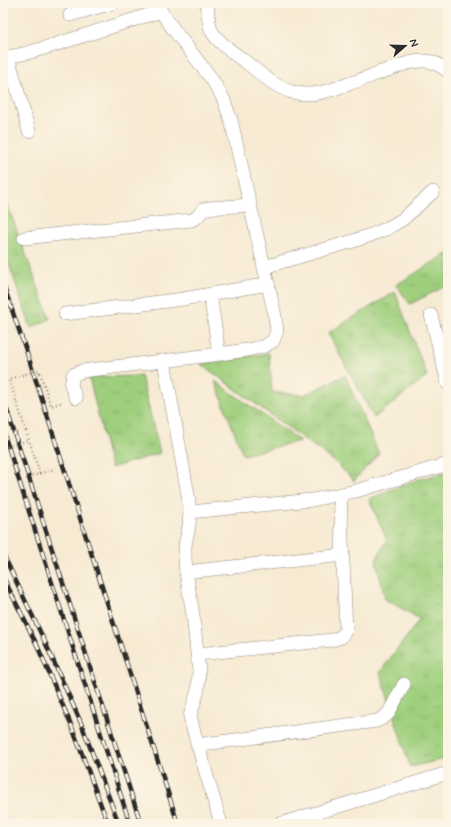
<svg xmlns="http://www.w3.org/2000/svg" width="451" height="827" viewBox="0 0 451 827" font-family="Mynerve,sans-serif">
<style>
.grass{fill:url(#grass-tufts);stroke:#657d54}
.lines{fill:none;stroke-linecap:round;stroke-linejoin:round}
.minor-casing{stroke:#918a7f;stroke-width:14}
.path{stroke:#918a7f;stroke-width:2.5;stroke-dasharray:1 3;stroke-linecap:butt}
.minor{stroke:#fff;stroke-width:13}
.rail-casing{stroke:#2b2b2b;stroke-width:4.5}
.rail{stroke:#fcf5e5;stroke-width:3;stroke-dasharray:9;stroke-linecap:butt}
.path-bridge{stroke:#918a7f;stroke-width:2.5;stroke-dasharray:1 3;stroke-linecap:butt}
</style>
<defs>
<pattern id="grass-tufts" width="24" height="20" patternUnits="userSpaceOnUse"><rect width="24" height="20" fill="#9fcf7d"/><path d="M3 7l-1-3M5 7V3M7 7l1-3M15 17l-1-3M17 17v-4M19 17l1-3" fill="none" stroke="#89b26c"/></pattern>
</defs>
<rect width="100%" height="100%" fill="#fcf5e5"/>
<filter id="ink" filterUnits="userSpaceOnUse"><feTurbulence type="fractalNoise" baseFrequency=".025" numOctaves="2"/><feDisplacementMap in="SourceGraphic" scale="8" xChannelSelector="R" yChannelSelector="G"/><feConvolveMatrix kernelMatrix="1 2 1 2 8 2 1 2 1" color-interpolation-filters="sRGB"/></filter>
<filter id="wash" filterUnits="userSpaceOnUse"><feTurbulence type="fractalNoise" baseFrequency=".012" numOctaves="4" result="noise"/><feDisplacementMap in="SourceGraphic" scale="16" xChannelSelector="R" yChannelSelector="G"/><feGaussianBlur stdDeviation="0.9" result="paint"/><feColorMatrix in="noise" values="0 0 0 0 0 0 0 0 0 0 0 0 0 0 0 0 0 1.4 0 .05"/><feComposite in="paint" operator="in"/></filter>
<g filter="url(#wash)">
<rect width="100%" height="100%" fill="#f7ead3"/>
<g class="grass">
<path d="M 5,199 L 50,319 L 31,328 L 3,247 L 3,200 Z"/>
<path d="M 448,253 L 448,285 L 410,304 L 396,285 Z"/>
<path d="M 395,292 L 427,376 L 374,418 L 328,333 Z"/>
<path d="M 269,353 L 272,392 L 304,395 L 345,375 L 379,454 L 354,481 L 334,461 L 201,364 Z"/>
<path d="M 141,376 L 160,453 L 111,468 L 89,377 Z"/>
<path d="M 215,381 L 300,441 L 243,455 Z"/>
<path d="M 448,472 L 448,758 L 410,767 L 380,672 L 420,619 L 385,599 L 376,560 L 387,540 L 369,499 L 416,480 Z"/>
</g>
</g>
<g filter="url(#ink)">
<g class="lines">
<defs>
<g id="minor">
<path d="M 207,3 C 208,11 208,22 211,30 C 217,42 236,55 247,63 C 260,73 276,88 292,92 C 313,98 334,89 354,82 C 366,78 378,73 391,69 C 403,64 419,59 432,62 C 438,64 443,68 448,71"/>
<path d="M 70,15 L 113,3"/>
<path d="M 8,57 L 29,131"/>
<path d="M 3,58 L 27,53 L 51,46 L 161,11"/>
<path d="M 24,238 L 192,220 L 197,217 L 204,209 L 209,208 L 250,205"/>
<path d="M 264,267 L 350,242 L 371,235 L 388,228 L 403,219 L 433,192"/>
<path d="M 210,294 L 219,354"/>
<path d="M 65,314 L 183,299 L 268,284"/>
<path d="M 431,315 L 448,384"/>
<path d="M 164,361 L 188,495 L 190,512 L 189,526 L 185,545 L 185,557 L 186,572 L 193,615 L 199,671 L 198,690 L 190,716 L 194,732 L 221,824"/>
<path d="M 76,398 L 71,385 L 73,375 L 82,371 L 219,354 L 247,350 L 265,346 L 273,341 L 277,331 L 274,311 L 231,120 L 223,98 L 211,78 L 174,30 L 155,3"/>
<path d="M 190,512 L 312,500 L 356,491 L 448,464"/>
<path d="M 186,572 L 343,555"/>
<path d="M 198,654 L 332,640 L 341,637 L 346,630 L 340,494"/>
<path d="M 197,745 L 377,721 L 383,718 L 388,714 L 404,684"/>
<path d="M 280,824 L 448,773"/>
</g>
</defs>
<use href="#minor" class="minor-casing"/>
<g class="path">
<path d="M 40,373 L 51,406 L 63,402"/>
<path d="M 26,431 L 40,474"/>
<path d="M 32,476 L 58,468"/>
</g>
<use href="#minor" class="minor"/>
<defs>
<g id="rail">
<path d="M 3,284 L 29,359 L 178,824"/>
<path d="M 3,398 L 141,824"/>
<path d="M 3,431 L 130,824"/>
<path d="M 3,554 L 45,642 L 81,723 L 119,824"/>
<path d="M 3,577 L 37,645 L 72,727 L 108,824"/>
</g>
</defs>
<use href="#rail" class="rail-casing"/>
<use href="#rail" class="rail"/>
<g class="path-bridge">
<path d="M 26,431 L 9,379 L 39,370 L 40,373"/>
<path d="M 3,448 L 29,440"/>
</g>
</g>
</g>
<rect width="451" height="827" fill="none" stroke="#fcf5e5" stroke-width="16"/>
<g transform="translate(405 46) rotate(70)" stroke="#fcf5e5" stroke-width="3" paint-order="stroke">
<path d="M0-3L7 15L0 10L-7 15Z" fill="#2b2b2b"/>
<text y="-6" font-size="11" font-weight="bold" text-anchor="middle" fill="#2b2b2b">N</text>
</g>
</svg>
